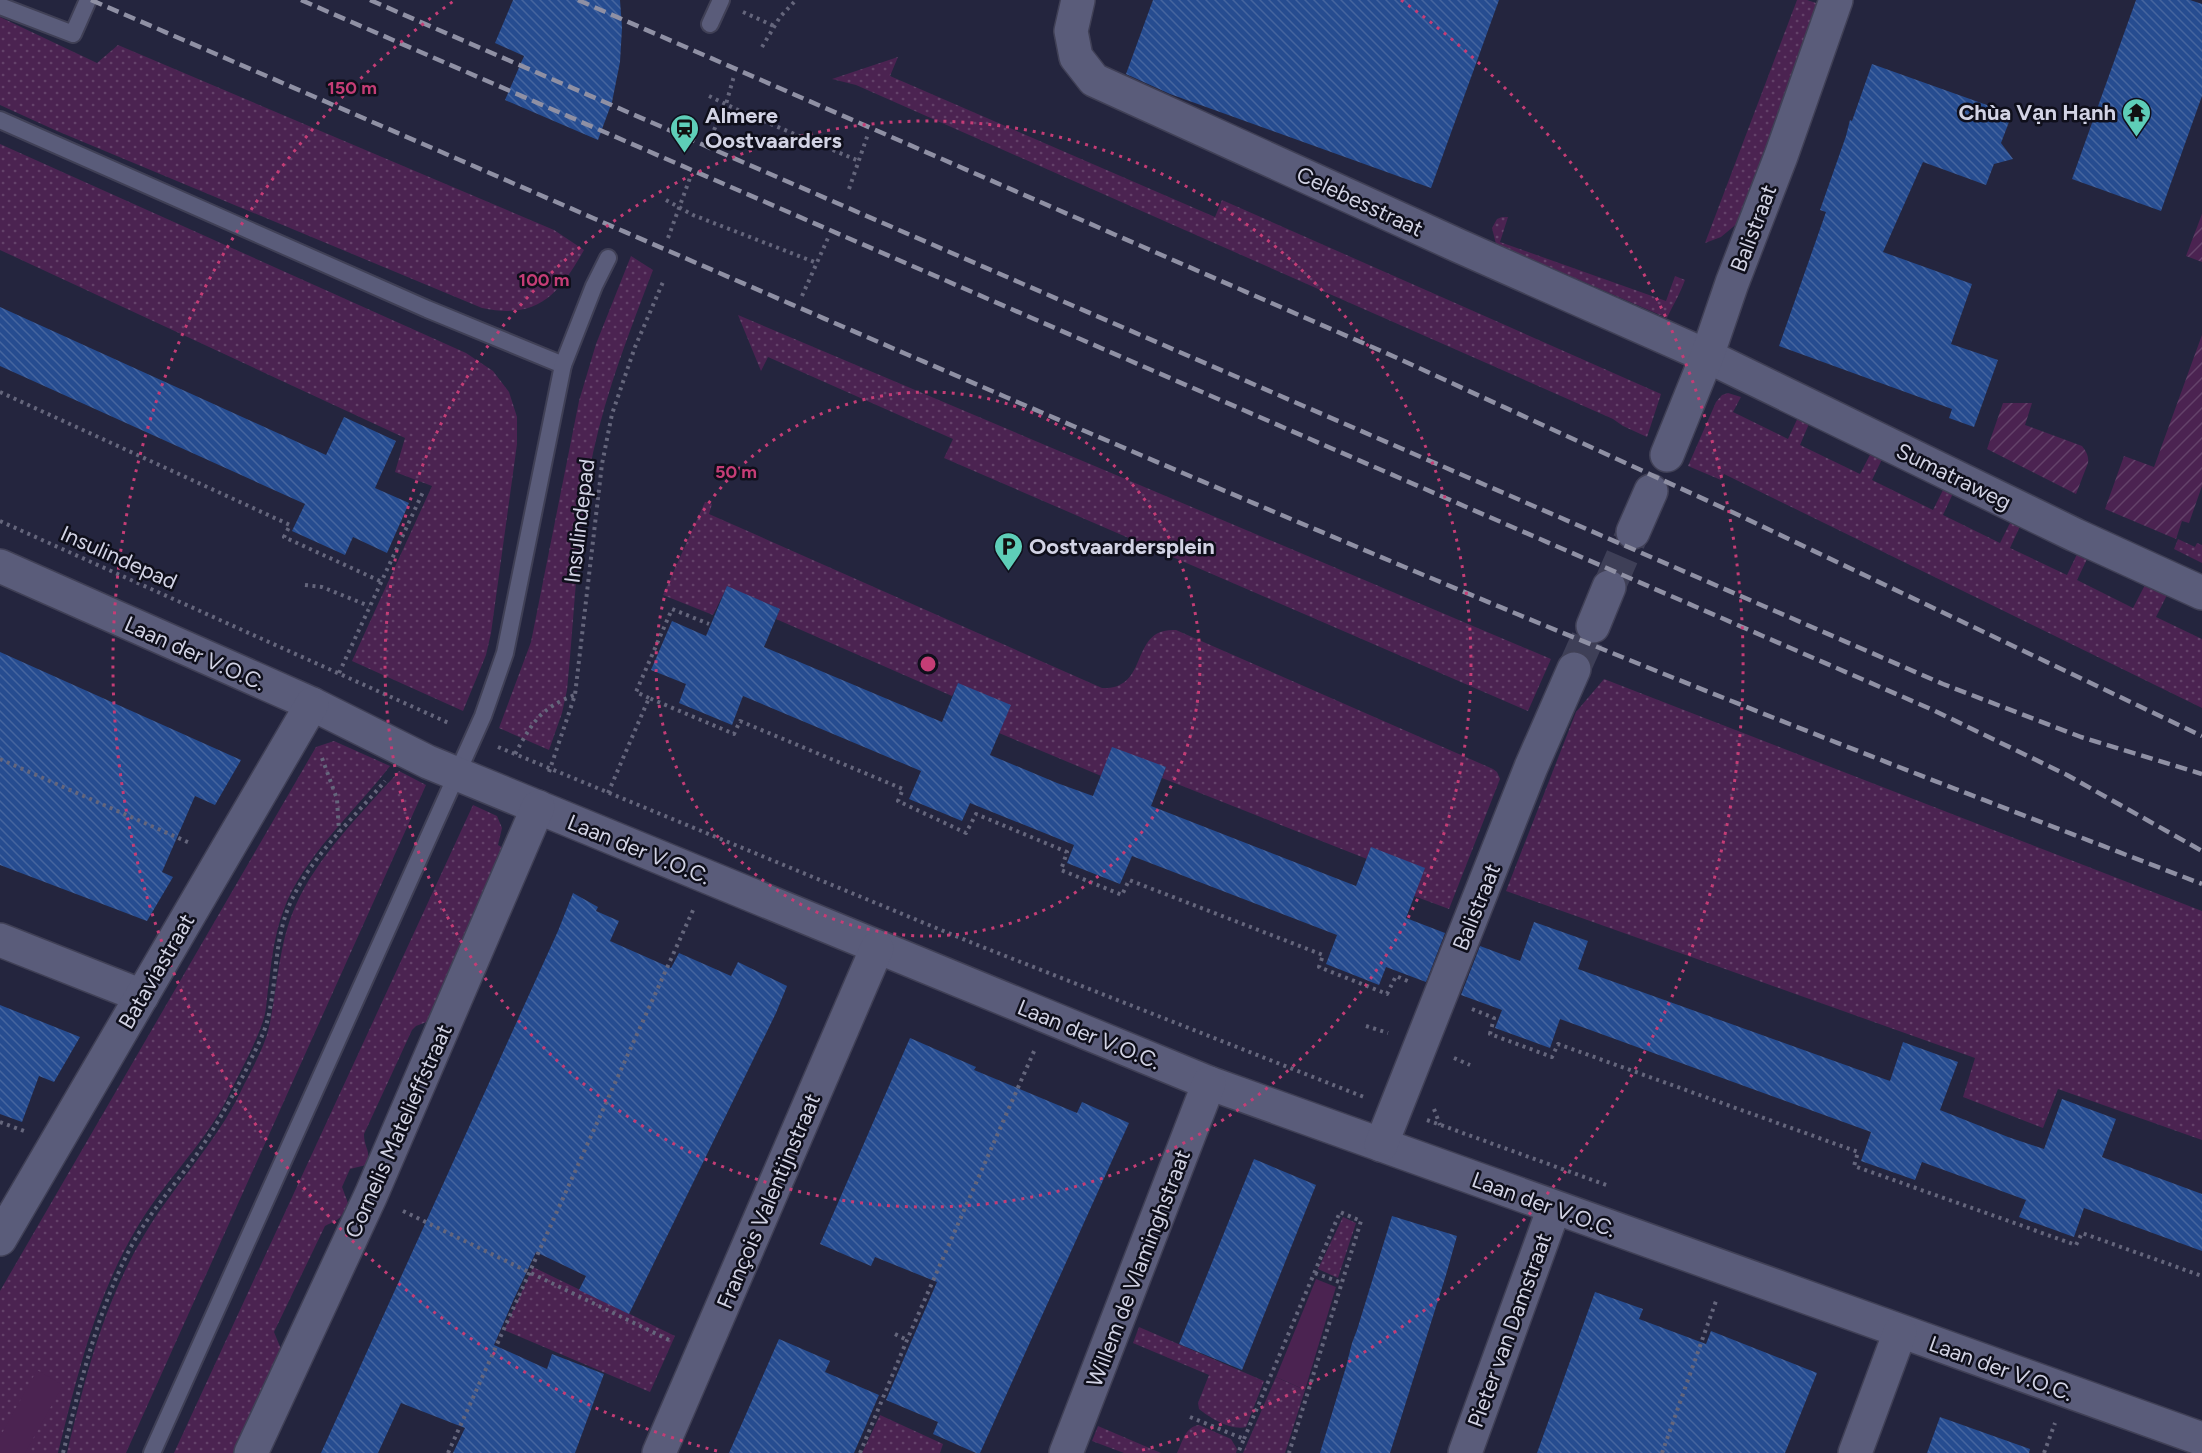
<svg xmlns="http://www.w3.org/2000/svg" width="2202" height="1453" viewBox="0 0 2202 1453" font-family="Figtree,sans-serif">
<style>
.grass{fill:url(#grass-dots)}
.park{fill:#4b2351}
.garden{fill:url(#garden-furrows)}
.building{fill:url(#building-back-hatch)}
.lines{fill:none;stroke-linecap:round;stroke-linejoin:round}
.street-tunnel{stroke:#3e3f57;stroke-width:33;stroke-dasharray:33 16;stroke-linecap:butt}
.lane-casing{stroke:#404056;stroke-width:20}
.street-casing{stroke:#404056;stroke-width:36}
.path{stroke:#65667c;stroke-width:4;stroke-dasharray:3 4.5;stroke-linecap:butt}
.lane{stroke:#5a5c7a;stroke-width:16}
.street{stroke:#5a5c7a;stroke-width:33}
.rail{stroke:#8f90a4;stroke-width:4.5;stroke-dasharray:12 6;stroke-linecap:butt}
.ring{fill:none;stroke:#c53d76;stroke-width:3;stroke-dasharray:3 6}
.labels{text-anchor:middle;stroke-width:5;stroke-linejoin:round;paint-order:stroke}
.poi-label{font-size:22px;font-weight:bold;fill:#d2d3e4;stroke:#0f0f1b;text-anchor:start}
.street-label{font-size:22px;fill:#d2d3e4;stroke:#0f0f1b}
.centre{fill:#c53d76;stroke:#0f0f1b;stroke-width:3}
.ring-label{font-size:18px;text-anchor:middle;font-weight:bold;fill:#c53d76;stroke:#0f0f1b;stroke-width:5;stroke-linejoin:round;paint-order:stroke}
</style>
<defs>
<pattern id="grass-dots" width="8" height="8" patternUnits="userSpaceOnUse" patternTransform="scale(1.5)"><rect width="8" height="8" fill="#4b2351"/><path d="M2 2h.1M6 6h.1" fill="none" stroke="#64426a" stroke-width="1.8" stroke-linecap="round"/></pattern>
<pattern id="garden-furrows" width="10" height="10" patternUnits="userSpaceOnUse" patternTransform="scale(1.5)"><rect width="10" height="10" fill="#4b2351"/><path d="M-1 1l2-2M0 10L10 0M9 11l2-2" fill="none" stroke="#64426a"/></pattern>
<pattern id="building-back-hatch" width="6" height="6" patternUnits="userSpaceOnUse" patternTransform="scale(1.5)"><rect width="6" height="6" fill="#264c90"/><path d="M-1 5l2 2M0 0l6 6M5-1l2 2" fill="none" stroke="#45659f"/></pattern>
</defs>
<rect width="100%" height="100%" fill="#24253e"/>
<g class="grass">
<path d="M 1797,0 L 1807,0 L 1819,4 L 1739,222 L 1721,237 L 1705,243 Z"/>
<path d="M 0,17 L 97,63 L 118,45 L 554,230 L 584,250 C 559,294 538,320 482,308 L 57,131 L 0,105 Z"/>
<path d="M 898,57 L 890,76 L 1215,217 L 1222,200 L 1661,394 L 1647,437 L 1623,426 L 1613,419 L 856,85 L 832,79 Z"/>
<path d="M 0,144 L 466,353 L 493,371 L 509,392 L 517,417 L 517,444 L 491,633 L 486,655 L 463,711 L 352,661 L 432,486 L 395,472 L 405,438 L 0,250 Z"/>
<path d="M 1502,217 L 1508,217 L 1500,242 L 1666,301 L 1675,276 L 1685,280 C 1680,294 1673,305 1667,318 L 1496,244 L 1492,228 L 1497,219 Z"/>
<path d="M 631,256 L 653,270 C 630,330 607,389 593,453 C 577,530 575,611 567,690 L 562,713 L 549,750 L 499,728 L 531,642 L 579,401 L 596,344 Z"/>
<path d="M 738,315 L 1551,659 L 1528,711 L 944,458 L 953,439 L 768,357 L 761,371 Z"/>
<path d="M 1728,393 L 1741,397 L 1733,412 L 1788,439 L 1800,413 L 1811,419 L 1800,445 L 1860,474 L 1873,449 L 1884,455 L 1872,480 L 1933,510 L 1946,484 L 1955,489 L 1943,515 L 2000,543 L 2013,517 L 2022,522 L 2010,548 L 2067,575 L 2079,550 L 2089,555 L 2077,580 L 2133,608 L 2146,583 L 2168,593 L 2156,617 L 2202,639 L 2202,708 L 1724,474 L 1721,480 L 1688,466 L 1716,402 L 1722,395 Z"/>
<path d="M 705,502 L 712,504 L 709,514 L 1102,688 C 1151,690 1128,627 1176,630 L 1493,769 L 1497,772 L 1500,779 L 1449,909 L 1414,896 L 1367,859 L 1162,778 L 1166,767 L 1106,778 L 999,733 L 1010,706 L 958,684 L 952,696 L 776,619 L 780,609 L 727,587 L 713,615 L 663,595 Z"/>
<path d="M 2178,539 L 2195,547 L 2197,543 L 2202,545 L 2202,563 L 2174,549 Z"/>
<path d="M 1604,679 L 2202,911 L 2202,1140 L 2058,1089 L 2043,1128 L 1963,1097 L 1975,1058 L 1506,891 L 1576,712 Z"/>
<path d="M 334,741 L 390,766 C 356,810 312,848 288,899 C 276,926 272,954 269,983 C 267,993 267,1004 265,1014 C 259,1039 237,1077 226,1101 C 201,1148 161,1185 135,1231 C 95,1299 77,1377 58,1453 L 0,1453 L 0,1291 L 316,747 Z"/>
<path d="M 399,771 L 426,785 L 126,1453 L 67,1453 C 86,1375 104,1301 146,1232 C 175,1184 215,1144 240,1093 C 249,1074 265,1047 269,1027 C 278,987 278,946 295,907 C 317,856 362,813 399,771 Z"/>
<path d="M 473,805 L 497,816 L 502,828 L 498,845 L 505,849 L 429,1021 L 416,1026 L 412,1030 L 364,1134 C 364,1149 372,1150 366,1165 L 350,1169 L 342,1187 L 348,1203 C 340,1220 341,1218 325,1226 L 274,1332 L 281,1349 L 234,1453 L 174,1453 Z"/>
<path d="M 1343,1217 L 1356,1223 L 1338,1278 L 1318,1269 Z"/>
<path d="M 533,1267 L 675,1336 L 650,1392 L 504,1330 Z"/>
<path d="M 1139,1327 L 1264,1381 L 1246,1427 C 1232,1431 1210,1418 1199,1409 L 1198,1403 L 1209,1375 L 1133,1343 Z"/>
<path d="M 1276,1377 L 1305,1390 L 1285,1453 L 1243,1453 Z"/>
<path d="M 880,1415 L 943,1444 L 940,1453 L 862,1453 Z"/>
<path d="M 1199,1425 L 1231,1439 L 1237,1449 L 1236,1453 L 1177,1453 C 1183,1441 1185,1427 1199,1425 Z"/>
<path d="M 1098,1426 L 1161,1453 L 1124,1453 L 1092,1441 Z"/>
</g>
<g class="park">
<path d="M 1316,1279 L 1336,1287 L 1305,1390 L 1276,1377 Z"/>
<path d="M 37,1370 L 63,1385 L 25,1453 L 0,1453 L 0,1437 Z"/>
</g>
<g class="garden">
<path d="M 2202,214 L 2202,262 L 2186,256 Z"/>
<path d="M 2202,335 L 2202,486 L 2189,523 L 2182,521 L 2176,539 L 2105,509 L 2124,456 L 2154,467 Z"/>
<path d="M 2003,403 L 2032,403 L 2025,425 L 2082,446 C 2086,451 2089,456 2088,463 L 2076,494 L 1987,449 Z"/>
</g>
<g class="building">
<path d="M 513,0 L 620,0 L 622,28 L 620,62 L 612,102 L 598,140 L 505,100 L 524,56 L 495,43 Z"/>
<path d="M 1153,0 L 1499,0 L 1431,188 L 1170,94 L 1126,74 Z"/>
<path d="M 2136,0 L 2190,0 L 2202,4 L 2202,96 L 2161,211 L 2072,179 Z"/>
<path d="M 1872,64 L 2012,114 L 2001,143 L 2013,159 L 1994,164 L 1986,185 L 1923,162 L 1883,252 L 1972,284 L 1951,344 L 1998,360 L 1974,427 L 1949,418 L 1952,409 L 1779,346 L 1826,212 L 1820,210 L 1846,136 L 1850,120 L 1852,121 Z"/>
<path d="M 0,307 L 326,455 L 344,417 L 396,441 L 375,488 L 409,503 L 387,553 L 353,537 L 345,555 L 292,531 L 305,504 L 0,366 Z"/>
<path d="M 727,586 L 780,609 L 764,647 L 892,701 L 942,722 L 958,683 L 1011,705 L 990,755 L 1057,783 L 1093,796 L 1112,747 L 1166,767 L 1151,806 L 1356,886 L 1371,847 L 1425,868 L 1406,918 L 1445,933 L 1426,982 L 1386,967 L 1379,985 L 1326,964 L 1337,935 L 1132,856 L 1120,884 L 1067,863 L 1074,845 L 970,803 L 962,821 L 909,799 L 921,771 L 743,696 L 732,725 L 679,703 L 686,684 L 651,670 L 672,621 L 706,636 Z"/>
<path d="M 0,652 L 241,760 L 215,805 L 195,796 L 162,872 L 173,877 L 147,921 L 0,865 Z"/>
<path d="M 573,893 L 598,907 L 596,911 L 619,921 L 610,941 L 671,968 L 679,953 L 731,976 L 738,962 L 787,986 L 776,1013 L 629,1314 L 579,1290 L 586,1276 L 536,1252 L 513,1301 L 494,1345 L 547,1369 L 552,1354 L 604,1374 L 575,1453 L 453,1453 L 465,1428 L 401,1403 L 378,1453 L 321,1453 L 558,931 Z"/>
<path d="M 1534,922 L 1588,941 L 1578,969 L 1890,1081 L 1903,1042 L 1958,1062 L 1940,1110 L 2008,1137 L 2044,1149 L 2062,1099 L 2116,1119 L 2102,1157 L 2202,1194 L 2202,1251 L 2084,1208 L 2074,1237 L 2019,1217 L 2026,1200 L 1922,1162 L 1915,1180 L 1861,1161 L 1871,1132 L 1560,1019 L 1550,1048 L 1495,1028 L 1502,1010 L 1461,995 L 1480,946 L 1520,961 Z"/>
<path d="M 0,1005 L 80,1037 L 54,1082 L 39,1076 L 22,1122 L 0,1114 Z"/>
<path d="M 910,1038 L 976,1067 L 974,1070 L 1077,1113 L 1082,1102 L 1129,1123 L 980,1453 L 976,1453 L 933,1434 L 938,1422 L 886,1400 L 937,1282 L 875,1257 L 871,1266 L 820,1244 Z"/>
<path d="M 1254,1159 L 1316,1185 L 1242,1370 L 1179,1344 Z"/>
<path d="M 1392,1216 L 1457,1236 L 1446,1275 L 1390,1453 L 1320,1453 L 1346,1367 L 1352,1343 L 1357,1330 Z"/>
<path d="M 1595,1292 L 1643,1309 L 1639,1319 L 1706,1344 L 1711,1331 L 1817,1373 L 1785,1453 L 1537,1453 Z"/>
<path d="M 779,1339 L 830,1361 L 825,1372 L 879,1395 L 854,1453 L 729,1453 Z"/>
<path d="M 1940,1417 L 2030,1449 L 2029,1453 L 1927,1453 Z"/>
</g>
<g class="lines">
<g class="street-tunnel">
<path d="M 1609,587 L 1633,532"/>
<path d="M 1574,669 L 1593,626"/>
</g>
<defs>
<g id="lane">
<path d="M 0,6 L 73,34 L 88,0"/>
<path d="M 710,24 L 721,0"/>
<path d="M 0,120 L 427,309 L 563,365"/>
<path d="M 152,1453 L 483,716 L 505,653 L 563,365 L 594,286 L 608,258"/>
</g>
<g id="street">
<path d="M 1078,0 L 1071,31 L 1076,57 L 1094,80 L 1459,246 L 1707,356 L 2075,535 L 2202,593"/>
<path d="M 1667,455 L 1707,356 L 1732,283 L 1781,156 L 1836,0"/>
<path d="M 1633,532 L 1651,491"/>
<path d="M 0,566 L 312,704 L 428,762 L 1209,1083 L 2202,1439"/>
<path d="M 1593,626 L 1609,587"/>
<path d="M 0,940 L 142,996"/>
<path d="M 1381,1145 L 1531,767 L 1574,669"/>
<path d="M 0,1239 L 312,704"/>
<path d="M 251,1453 L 371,1195 L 538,807"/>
<path d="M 659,1453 L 877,948"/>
<path d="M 1066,1453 L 1209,1083"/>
<path d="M 1465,1453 L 1554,1208"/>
<path d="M 1855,1453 L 1900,1332"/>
</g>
</defs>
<use href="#lane" class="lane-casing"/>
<use href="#street" class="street-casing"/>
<g class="path">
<path d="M 743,12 L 774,26"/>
<path d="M 762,47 L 780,17 L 796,0"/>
<path d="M 709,96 L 742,112 L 859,161"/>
<path d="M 714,130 L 726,104 L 734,76"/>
<path d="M 849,189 L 868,134"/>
<path d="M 666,200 L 693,215 L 817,263"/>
<path d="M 668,238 L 690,178"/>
<path d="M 802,296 L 828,238"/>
<path d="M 0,392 L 290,525 L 284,537 L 380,581"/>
<path d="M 0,521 L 451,724"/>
<path d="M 305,585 L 322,587 L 369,606"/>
<path d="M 339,673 L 423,492"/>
<path d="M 649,698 L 636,692 L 672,609 L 709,624"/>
<path d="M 498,747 L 975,944 L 1364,1097"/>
<path d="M 515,754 C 532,723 540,708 575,695"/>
<path d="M 322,758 L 337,799 L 339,832"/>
<path d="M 0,759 L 192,844"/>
<path d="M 549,772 L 575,695 L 602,464 L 612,414 L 635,347 L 663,282"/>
<path d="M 608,793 L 649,698 L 734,734 L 740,721 L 903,789 L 898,801 L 966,833 L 976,814 L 1067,852 L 1061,870 L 1122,895 L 1129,880 L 1323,955 L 1319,967 L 1387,994 L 1396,976 L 1410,982"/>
<path d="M 1472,1009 L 1494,1018 L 1490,1034 L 1552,1057 L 1558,1044 L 1858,1152 L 1854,1166 L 2076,1245 L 2082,1233 L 2202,1276"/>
<path d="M 1366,1026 L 1388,1033"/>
<path d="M 1454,1058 L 1470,1065"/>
<path d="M 1434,1109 L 1440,1125"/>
<path d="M 1427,1120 L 1609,1186"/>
<path d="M 0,1122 L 24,1131"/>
<path d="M 403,1211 L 669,1340"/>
<path d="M 1315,1273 L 1342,1283"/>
<path d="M 895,1334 L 907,1340"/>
<path d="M 1190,1417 L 1244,1439 L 1238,1453"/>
<path d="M 1244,1439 L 1340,1212 L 1361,1221 L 1289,1453"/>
<path d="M 63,1453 C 81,1381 98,1308 133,1243 C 150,1212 174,1186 194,1158 C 215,1129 231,1099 247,1068 C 254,1052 264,1035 268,1018 C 277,981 274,942 289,906 C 309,858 352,820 385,781"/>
<path d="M 448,1453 L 694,908"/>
<path d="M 860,1453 L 907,1340 L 1035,1049"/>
<path d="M 1662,1453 L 1716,1301"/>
<path d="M 2044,1453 L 2055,1423"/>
</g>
<use href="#lane" class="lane"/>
<use href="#street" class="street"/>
<g class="rail">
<path d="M 91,0 C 566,205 1039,415 1517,614 C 1744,708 1973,796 2202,884"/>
<path d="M 301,0 L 1933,710 L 2067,775 L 2202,851"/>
<path d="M 370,0 L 1943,684 L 2081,737 L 2202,774"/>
<path d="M 578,0 L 1395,357 L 1732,512 L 2202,736"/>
</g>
</g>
<g class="ring">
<circle cx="928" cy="664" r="272"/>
<circle cx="928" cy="664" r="543"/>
<path d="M717 1451A815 815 0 0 1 455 0M1401 0A815 815 0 0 1 1139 1451"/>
</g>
<defs>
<symbol id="temple-pin" viewBox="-11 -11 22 30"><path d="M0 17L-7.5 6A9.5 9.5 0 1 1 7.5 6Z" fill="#5eceb8" stroke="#0f0f1b"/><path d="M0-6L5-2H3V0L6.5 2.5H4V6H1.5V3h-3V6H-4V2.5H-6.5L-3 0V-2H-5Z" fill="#111"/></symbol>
<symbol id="station-pin" viewBox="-11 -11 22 30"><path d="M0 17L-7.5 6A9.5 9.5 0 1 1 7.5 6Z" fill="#5eceb8" stroke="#0f0f1b"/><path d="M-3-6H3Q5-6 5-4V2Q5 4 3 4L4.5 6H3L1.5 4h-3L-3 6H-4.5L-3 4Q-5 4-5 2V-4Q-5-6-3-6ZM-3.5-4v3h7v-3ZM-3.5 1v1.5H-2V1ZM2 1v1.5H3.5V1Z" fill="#111"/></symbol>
<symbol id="parking-pin" viewBox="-11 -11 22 30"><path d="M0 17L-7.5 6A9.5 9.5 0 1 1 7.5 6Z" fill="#5eceb8" stroke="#0f0f1b"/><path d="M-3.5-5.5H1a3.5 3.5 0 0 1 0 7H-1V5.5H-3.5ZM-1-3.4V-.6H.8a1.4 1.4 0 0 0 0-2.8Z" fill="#111"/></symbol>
</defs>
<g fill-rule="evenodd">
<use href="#temple-pin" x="2120" y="96" width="33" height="45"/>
<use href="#station-pin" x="668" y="112" width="33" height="45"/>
<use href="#parking-pin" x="992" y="530" width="33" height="45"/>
</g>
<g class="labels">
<g class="poi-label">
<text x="2116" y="120" text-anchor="end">Chùa Vạn Hạnh</text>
<text x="705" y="123">Almere<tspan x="705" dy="25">Oostvaarders</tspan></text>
<text x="1029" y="554">Oostvaardersplein</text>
</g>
<g class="street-label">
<text transform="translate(1360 201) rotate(25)" y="8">Celebesstraat</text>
<text transform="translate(1753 228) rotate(-69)" y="8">Balistraat</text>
<text transform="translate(1954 476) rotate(26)" y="8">Sumatraweg</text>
<text transform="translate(579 521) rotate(-83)" y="8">Insulindepad</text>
<text transform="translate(119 557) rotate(24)" y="8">Insulindepad</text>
<text transform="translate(195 653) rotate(24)" y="8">Laan der V.O.C.</text>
<text transform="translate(639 849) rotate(22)" y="8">Laan der V.O.C.</text>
<text transform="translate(1476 907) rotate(-68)" y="8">Balistraat</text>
<text transform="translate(156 971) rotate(-60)" y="8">Bataviastraat</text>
<text transform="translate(1089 1034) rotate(22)" y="8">Laan der V.O.C.</text>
<text transform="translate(398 1131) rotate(-66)" y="8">Cornelis Matelieffstraat</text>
<text transform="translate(768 1201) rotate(-67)" y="8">François Valentijnstraat</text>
<text transform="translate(1544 1204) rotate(20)" y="8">Laan der V.O.C.</text>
<text transform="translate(1138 1268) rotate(-69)" y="8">Willem de Vlaminghstraat</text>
<text transform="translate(1509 1330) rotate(-70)" y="8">Pieter van Damstraat</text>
<text transform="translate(2001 1368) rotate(20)" y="8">Laan der V.O.C.</text>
</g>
</g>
<circle cx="928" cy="664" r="9" class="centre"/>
<g class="ring-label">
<text x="352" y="94">150 m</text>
<text x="544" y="286">100 m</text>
<text x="736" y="478">50 m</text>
</g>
</svg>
